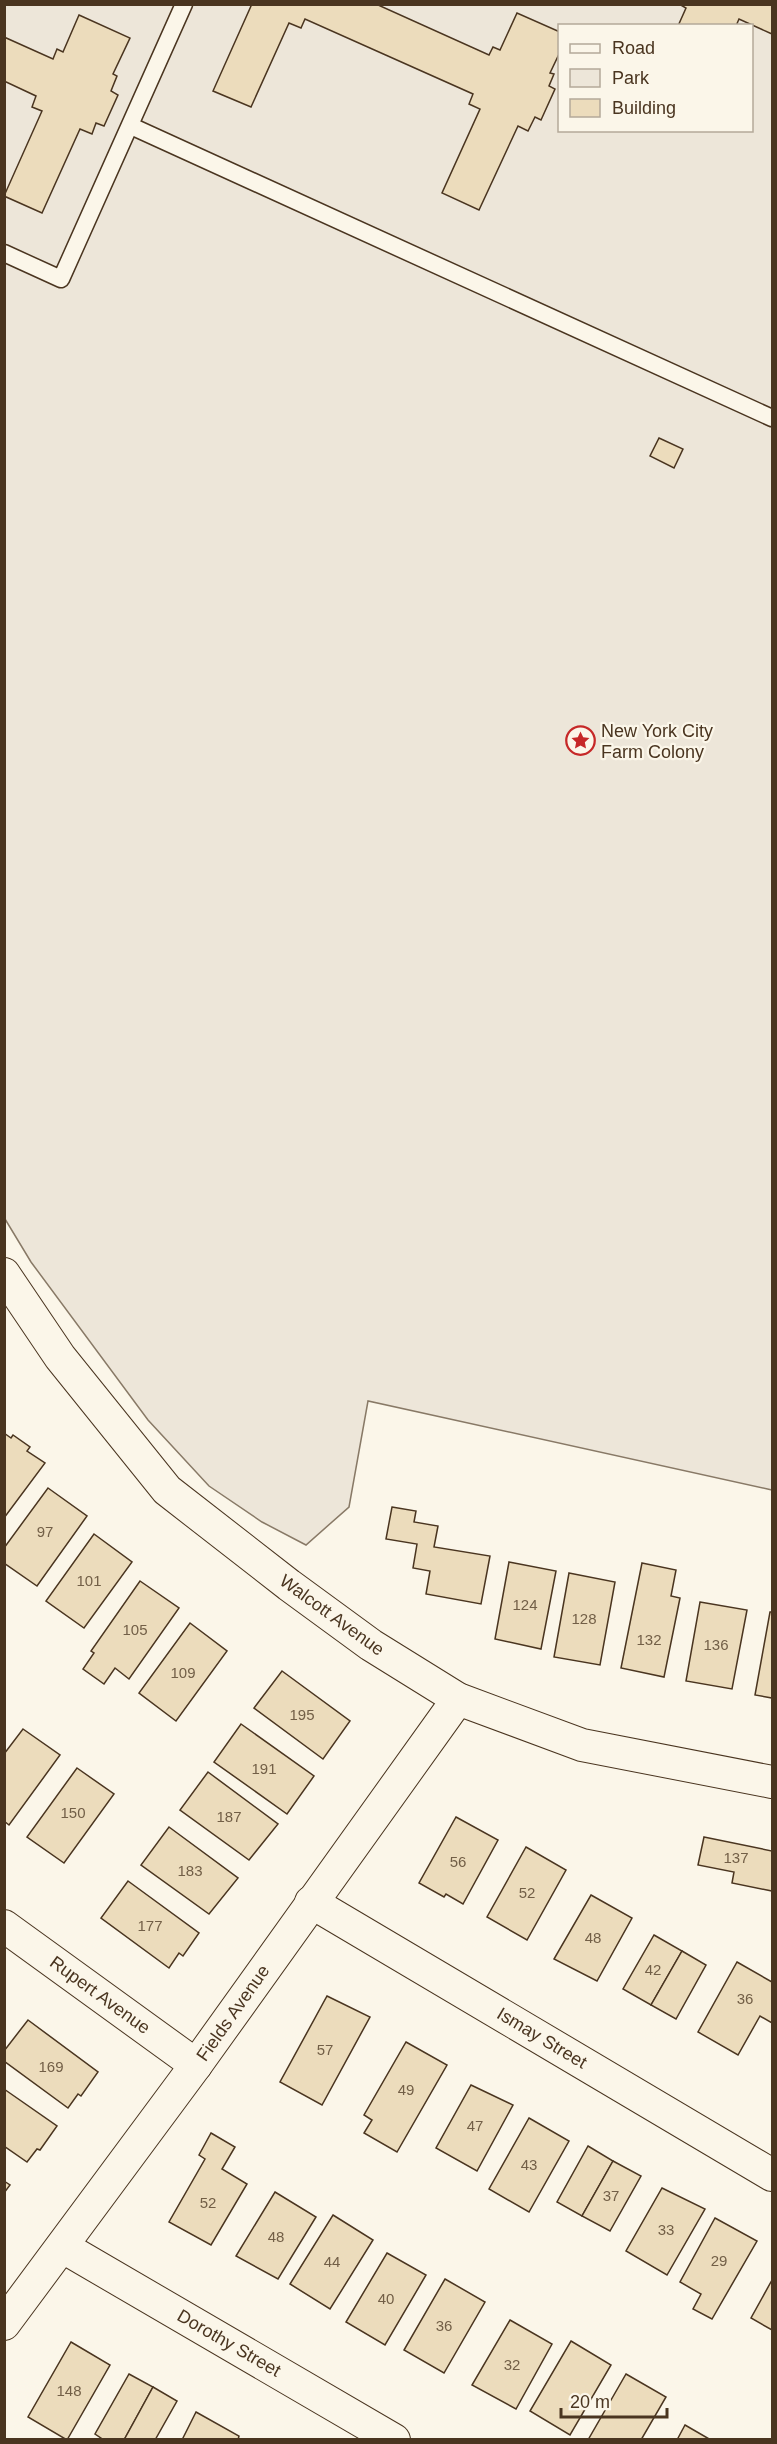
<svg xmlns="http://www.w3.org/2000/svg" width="777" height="2444" viewBox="0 0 777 2444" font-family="Arial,sans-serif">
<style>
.green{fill:#ede6d9;stroke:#887966;stroke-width:1.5;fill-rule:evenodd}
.building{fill:#ecdcbc;stroke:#4a3520;stroke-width:1.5}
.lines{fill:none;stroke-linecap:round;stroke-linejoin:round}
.lane-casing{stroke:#4a3520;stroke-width:19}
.street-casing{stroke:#4a3520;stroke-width:34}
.lane{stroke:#fbf6e9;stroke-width:16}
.street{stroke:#fbf6e9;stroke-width:32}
.labels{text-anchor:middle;stroke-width:4.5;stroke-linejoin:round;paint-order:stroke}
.number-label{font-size:15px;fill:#725f47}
.poi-label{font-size:18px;fill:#4a3520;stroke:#fbf6e9;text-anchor:start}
.street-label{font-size:18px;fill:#4a3520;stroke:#fbf6e9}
</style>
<rect width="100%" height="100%" fill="#fbf6e9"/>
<path class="green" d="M 5,5 L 772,5 L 772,1490 L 368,1401 L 349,1507 L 306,1545 L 262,1522 L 209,1486 L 148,1420 L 31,1262 L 5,1219 ZM 560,26 L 752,26 L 752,130 L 560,130 Z"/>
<g class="building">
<path d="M 248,4 L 376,4 L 489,55 L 493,47 L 500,50 L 517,13 L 560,32 L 560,52 L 550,73 L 554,74 L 549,86 L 555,89 L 541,120 L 535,117 L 528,131 L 518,126 L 479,210 L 442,193 L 480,109 L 469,104 L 473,94 L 305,19 L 301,28 L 289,23 L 251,107 L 213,91 L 251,6 Z"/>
<path d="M 679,4 L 772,4 L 772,34 L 739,19 L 736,26 L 678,26 L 686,8 Z"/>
<path d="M 79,15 L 130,38 L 113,74 L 117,76 L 111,91 L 118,95 L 104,126 L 96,123 L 92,134 L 80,129 L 42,213 L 4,196 L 42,111 L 32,107 L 36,96 L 4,81 L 4,37 L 53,59 L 57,49 L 63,52 Z"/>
<path d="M 659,438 L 683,449 L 674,468 L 650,456 Z"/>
<path d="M 4,1433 L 11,1438 L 13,1435 L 30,1447 L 27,1451 L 45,1463 L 4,1518 Z"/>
<path d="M 48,1488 L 87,1516 L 37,1586 L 4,1563 L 4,1548 Z"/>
<path d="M 392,1507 L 416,1511 L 414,1522 L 438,1526 L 434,1547 L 490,1556 L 481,1604 L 426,1594 L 430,1571 L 413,1568 L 417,1544 L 386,1539 Z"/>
<path d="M 94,1534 L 132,1562 L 84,1628 L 46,1601 Z"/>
<path d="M 509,1562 L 556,1571 L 541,1649 L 495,1639 Z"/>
<path d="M 642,1563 L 676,1570 L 671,1596 L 680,1598 L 664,1677 L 621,1668 Z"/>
<path d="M 569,1573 L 615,1582 L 600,1665 L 554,1657 Z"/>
<path d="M 140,1581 L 179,1608 L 129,1679 L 115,1668 L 104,1684 L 83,1669 L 94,1653 L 91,1651 Z"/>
<path d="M 700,1602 L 747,1610 L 732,1689 L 686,1681 Z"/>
<path d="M 770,1612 L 772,1612 L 772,1698 L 755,1695 Z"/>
<path d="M 190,1623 L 227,1651 L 176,1721 L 139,1693 Z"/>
<path d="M 282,1671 L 350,1721 L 323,1759 L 254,1708 Z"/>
<path d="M 241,1724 L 314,1776 L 287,1814 L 214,1762 Z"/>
<path d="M 23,1729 L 60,1755 L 9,1825 L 4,1821 L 4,1754 Z"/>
<path d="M 77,1768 L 114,1794 L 64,1863 L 27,1837 Z"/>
<path d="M 208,1772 L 278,1824 L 249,1860 L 180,1810 Z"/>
<path d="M 456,1817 L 498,1840 L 463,1904 L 446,1894 L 444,1897 L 419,1883 Z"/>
<path d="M 169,1827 L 238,1878 L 209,1914 L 141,1865 Z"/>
<path d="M 704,1837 L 772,1851 L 772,1891 L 732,1883 L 734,1872 L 698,1865 Z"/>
<path d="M 526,1847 L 566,1870 L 527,1940 L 487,1917 Z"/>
<path d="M 128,1881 L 199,1933 L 183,1956 L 179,1953 L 169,1968 L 101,1918 Z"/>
<path d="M 591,1895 L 632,1918 L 597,1981 L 554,1959 Z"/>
<path d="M 654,1935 L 682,1951 L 651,2005 L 623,1989 Z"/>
<path d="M 682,1951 L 706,1965 L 676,2019 L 651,2005 Z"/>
<path d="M 737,1962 L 772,1982 L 772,2023 L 760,2016 L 738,2055 L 698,2032 Z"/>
<path d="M 327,1996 L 370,2017 L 322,2105 L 280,2082 Z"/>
<path d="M 28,2020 L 98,2072 L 81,2096 L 78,2094 L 68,2108 L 4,2061 L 4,2051 Z"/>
<path d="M 406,2042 L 447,2065 L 397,2152 L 364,2133 L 372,2120 L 364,2115 Z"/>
<path d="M 471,2085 L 513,2105 L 477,2171 L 436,2148 Z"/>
<path d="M 4,2089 L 57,2126 L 40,2150 L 37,2149 L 27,2162 L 4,2146 Z"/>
<path d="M 529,2118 L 569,2141 L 529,2212 L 489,2189 Z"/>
<path d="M 211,2133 L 235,2147 L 222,2169 L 247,2184 L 211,2245 L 169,2222 L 205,2159 L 199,2155 Z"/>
<path d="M 588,2146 L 613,2161 L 582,2216 L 557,2202 Z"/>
<path d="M 613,2161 L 641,2176 L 610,2231 L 582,2216 Z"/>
<path d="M 4,2181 L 10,2185 L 4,2193 Z"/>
<path d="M 662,2188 L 705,2209 L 667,2275 L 626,2251 Z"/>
<path d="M 275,2192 L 316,2217 L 278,2279 L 236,2256 Z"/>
<path d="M 333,2215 L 373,2240 L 330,2309 L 290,2284 Z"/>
<path d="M 715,2218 L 757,2241 L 712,2319 L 693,2309 L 701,2294 L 680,2282 Z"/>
<path d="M 387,2253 L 426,2275 L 385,2345 L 346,2322 Z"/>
<path d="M 445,2279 L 485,2302 L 444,2373 L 404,2350 Z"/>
<path d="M 772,2280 L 772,2330 L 751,2318 Z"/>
<path d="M 510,2320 L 552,2344 L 516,2409 L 472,2385 Z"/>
<path d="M 571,2341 L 611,2365 L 570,2435 L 530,2411 Z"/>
<path d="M 71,2342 L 110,2365 L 67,2440 L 28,2417 Z"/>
<path d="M 129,2374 L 153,2387 L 124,2440 L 104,2440 L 95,2434 Z"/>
<path d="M 626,2374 L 666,2397 L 641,2440 L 588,2440 Z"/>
<path d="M 153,2387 L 177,2401 L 155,2440 L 124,2440 Z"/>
<path d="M 196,2412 L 239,2436 L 238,2440 L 182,2440 Z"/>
<path d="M 685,2425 L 711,2440 L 677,2440 Z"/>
</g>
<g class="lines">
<defs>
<g id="lane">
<path d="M 131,126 L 772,418"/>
<path d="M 4,253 L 61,279 L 184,4"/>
</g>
<g id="street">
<path d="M 4,1274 L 60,1357 L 167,1490 L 289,1585 L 371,1645 L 458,1699 L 582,1745 L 772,1782"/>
<path d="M 311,1902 L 772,2175"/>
<path d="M 4,1926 L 196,2065"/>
<path d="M 63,2247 L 394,2440"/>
<path d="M 4,2324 L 196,2065 L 458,1699"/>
</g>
</defs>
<use href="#lane" class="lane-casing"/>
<use href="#street" class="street-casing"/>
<use href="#lane" class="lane"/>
<use href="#street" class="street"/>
</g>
<defs>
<symbol id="sight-ring" viewBox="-11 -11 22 22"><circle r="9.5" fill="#fbf6e9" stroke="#c62828" stroke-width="1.5"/><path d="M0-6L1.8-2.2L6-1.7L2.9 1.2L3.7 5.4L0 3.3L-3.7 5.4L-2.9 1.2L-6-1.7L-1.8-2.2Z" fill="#c62828"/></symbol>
</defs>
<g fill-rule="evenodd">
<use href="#sight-ring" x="564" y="724" width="33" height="33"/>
</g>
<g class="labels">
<g class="number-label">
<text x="45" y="1537">97</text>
<text x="89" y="1586">101</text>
<text x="525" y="1610">124</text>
<text x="584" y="1624">128</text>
<text x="135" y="1635">105</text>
<text x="649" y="1645">132</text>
<text x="716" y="1650">136</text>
<text x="183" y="1678">109</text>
<text x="302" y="1720">195</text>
<text x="264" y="1774">191</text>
<text x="73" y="1818">150</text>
<text x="229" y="1822">187</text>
<text x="736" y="1863">137</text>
<text x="458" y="1867">56</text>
<text x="190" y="1876">183</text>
<text x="527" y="1898">52</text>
<text x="150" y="1931">177</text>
<text x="593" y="1943">48</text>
<text x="653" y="1975">42</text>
<text x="745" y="2004">36</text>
<text x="325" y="2055">57</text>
<text x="51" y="2072">169</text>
<text x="406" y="2095">49</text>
<text x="475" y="2131">47</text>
<text x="529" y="2170">43</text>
<text x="611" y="2201">37</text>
<text x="208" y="2208">52</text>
<text x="666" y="2235">33</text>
<text x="276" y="2242">48</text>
<text x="719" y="2266">29</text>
<text x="332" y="2267">44</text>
<text x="386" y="2304">40</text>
<text x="444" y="2331">36</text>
<text x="512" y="2370">32</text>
<text x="69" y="2396">148</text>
</g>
<g class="poi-label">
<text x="601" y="737">New York City<tspan x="601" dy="21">Farm Colony</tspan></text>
</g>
<g class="street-label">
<text transform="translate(332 1615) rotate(36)" y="6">Walcott Avenue</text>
<text transform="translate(100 1995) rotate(36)" y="6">Rupert Avenue</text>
<text transform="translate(233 2013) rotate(-55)" y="6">Fields Avenue</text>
<text transform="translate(542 2038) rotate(31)" y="6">Ismay Street</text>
<text transform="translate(229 2343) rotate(30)" y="6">Dorothy Street</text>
</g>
</g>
<rect width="777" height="2444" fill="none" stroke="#4a3520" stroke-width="12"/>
<rect x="558" y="24" width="195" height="108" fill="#fbf6e9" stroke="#b4a999" stroke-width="1.5"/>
<rect x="570" y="44" width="30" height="9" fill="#fbf6e9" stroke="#b4a999" stroke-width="1.5"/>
<text x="612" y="54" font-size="18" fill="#4a3520">Road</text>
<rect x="570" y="69" width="30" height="18" fill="#ede6d9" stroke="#b4a999" stroke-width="1.5"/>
<text x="612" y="84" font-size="18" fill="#4a3520">Park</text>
<rect x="570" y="99" width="30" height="18" fill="#ecdcbc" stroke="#b4a999" stroke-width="1.5"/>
<text x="612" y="114" font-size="18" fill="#4a3520">Building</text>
<path d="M561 2408v9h106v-9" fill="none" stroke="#4a3520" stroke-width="3"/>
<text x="570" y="2408" font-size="18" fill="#4a3520" stroke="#fbf6e9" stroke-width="4.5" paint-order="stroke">20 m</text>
</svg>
